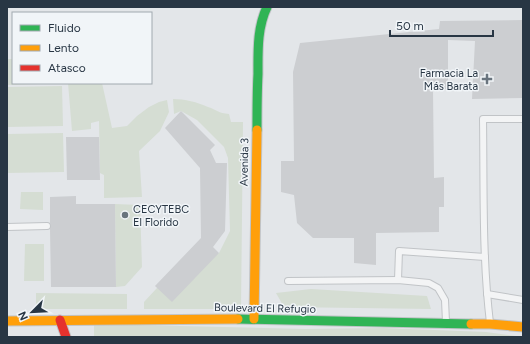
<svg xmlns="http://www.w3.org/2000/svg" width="530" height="344" viewBox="0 0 530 344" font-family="Figtree,sans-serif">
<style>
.green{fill:#d5ddd3}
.building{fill:#ccced1}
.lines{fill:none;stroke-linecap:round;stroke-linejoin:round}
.lane-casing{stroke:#c1c4c7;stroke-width:8}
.fast-casing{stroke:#c1c4c7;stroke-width:11}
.slow-casing{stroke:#c1c4c7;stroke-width:11}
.jam-casing{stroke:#c1c4c7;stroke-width:11}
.lane{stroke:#f3f4f5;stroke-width:6}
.fast{stroke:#30b455;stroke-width:9}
.slow{stroke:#ff9f0a;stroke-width:9}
.jam{stroke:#e5322d;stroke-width:9}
.poi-dot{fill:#69747e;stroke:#f1f5f8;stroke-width:1.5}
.labels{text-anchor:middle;stroke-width:3;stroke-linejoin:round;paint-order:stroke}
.poi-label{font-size:11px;fill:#283644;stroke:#f1f5f8;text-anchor:end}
.street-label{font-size:11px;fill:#283644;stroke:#f1f5f8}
</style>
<rect width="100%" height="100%" fill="#e3e6e9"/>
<g class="green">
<path d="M 7,59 L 13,59 L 13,83 L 102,83 L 112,128 L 127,126 L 137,116 L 149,107 L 159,102 L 167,100 L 169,112 L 160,131 L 139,151 L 142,197 L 104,198 L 104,175 L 100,173 L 99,121 L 91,123 L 91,129 L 72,131 L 68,83 L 7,85 Z"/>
<path d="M 62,86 L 63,126 L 7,127 L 7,87 Z"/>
<path d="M 173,99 C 185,99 197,102 208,107 C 217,110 218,113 229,114 L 231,122 L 243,122 L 241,309 L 144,309 L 144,302 L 157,288 L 219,253 L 230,231 L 228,158 L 224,147 L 197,120 L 181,111 L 174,114 Z"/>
<path d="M 63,133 L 64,172 L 7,173 L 7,134 Z"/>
<path d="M 21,192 L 43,192 L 43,210 L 20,209 Z"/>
<path d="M 115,204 L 140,205 L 142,267 L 125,286 L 116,287 Z"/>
<path d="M 25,244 L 44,244 L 44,281 L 24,281 Z"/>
<path d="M 311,289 L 427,296 L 431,309 L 284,307 L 276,293 Z"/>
<path d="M 36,293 L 127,294 L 127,309 L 36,309 Z"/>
<path d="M 94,324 L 305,329 L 383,328 L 486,332 L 523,337 L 94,337 Z"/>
</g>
<g class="building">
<path d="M 523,20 L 523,98 L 472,99 L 475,41 L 448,40 L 448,89 L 433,90 L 434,178 L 444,177 L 444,207 L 439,207 L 439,232 L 376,233 L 376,265 L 354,263 L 354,238 L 313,238 L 297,223 L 294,195 L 281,192 L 281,161 L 294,161 L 293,72 L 300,43 L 439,29 L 440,21 Z"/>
<path d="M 181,111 L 215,145 L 210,150 L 216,163 L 227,163 L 225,231 L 213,247 L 219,253 L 172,302 L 155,286 L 201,238 L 200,168 L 165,128 Z"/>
<path d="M 66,137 L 99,137 L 100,180 L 67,180 Z"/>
<path d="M 76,196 L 76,204 L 115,204 L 116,287 L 51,287 L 50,229 L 51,226 L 50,223 L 50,197 Z"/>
</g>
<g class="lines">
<defs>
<g id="lane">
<path d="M 7,227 L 47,226"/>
<path d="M 398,280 L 399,251 L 485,257"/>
<path d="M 288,281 L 398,280 L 429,283 L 438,288 L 445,300 L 446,322"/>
<path d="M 487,294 L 523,300"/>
<path d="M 490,323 C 482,256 484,187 483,119 L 523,119"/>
</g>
<g id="fast">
<path d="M 257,130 C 257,111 257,93 258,74 C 258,51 257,28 267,7"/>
<path d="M 238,319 L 471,324"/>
</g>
<g id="slow">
<path d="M 254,319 L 257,130"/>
<path d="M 7,321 L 238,319"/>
<path d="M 471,324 L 490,324 L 523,327"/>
</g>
<path id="jam" d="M 60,320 L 66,337"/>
</defs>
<use href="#lane" class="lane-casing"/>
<use href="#fast" class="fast-casing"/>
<use href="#slow" class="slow-casing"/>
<use href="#jam" class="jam-casing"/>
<use href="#lane" class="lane"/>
<use href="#fast" class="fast"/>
<use href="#slow" class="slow"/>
<use href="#jam" class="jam"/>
</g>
<g class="poi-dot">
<path d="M485 73h4v4h4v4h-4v4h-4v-4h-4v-4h4z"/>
<circle cx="125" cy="215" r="4"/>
</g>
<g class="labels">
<g class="poi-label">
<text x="478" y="77">Farmacia La<tspan x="478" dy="13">Más Barata</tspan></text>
<text x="133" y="213" text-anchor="start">CECYTEBC<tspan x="133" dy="13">El Florido</tspan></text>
</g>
<g class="street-label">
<text transform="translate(244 162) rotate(-89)" y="4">Avenida 3</text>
<text transform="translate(265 308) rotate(1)" y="4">Boulevard El Refugio</text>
</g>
</g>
<rect width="530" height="344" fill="none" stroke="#283644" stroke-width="16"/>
<rect x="12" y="12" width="140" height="72" fill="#f1f5f8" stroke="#a1a9b0"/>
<rect x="20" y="25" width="20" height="6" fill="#30b455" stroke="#a1a9b0"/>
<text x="48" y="32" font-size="12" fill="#283644">Fluido</text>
<rect x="20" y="45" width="20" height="6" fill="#ff9f0a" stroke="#a1a9b0"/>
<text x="48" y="52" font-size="12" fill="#283644">Lento</text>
<rect x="20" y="65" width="20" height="6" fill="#e5322d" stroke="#a1a9b0"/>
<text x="48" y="72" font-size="12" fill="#283644">Atasco</text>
<g transform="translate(32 312) rotate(246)" stroke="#f1f5f8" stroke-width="3" paint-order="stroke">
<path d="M0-3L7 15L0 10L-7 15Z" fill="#283644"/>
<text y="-6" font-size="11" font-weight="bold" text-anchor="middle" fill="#283644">N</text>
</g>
<path d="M390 30v6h103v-6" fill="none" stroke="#283644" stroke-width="2"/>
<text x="396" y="30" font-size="12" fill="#283644" stroke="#f1f5f8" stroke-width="3" paint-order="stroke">50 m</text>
</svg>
